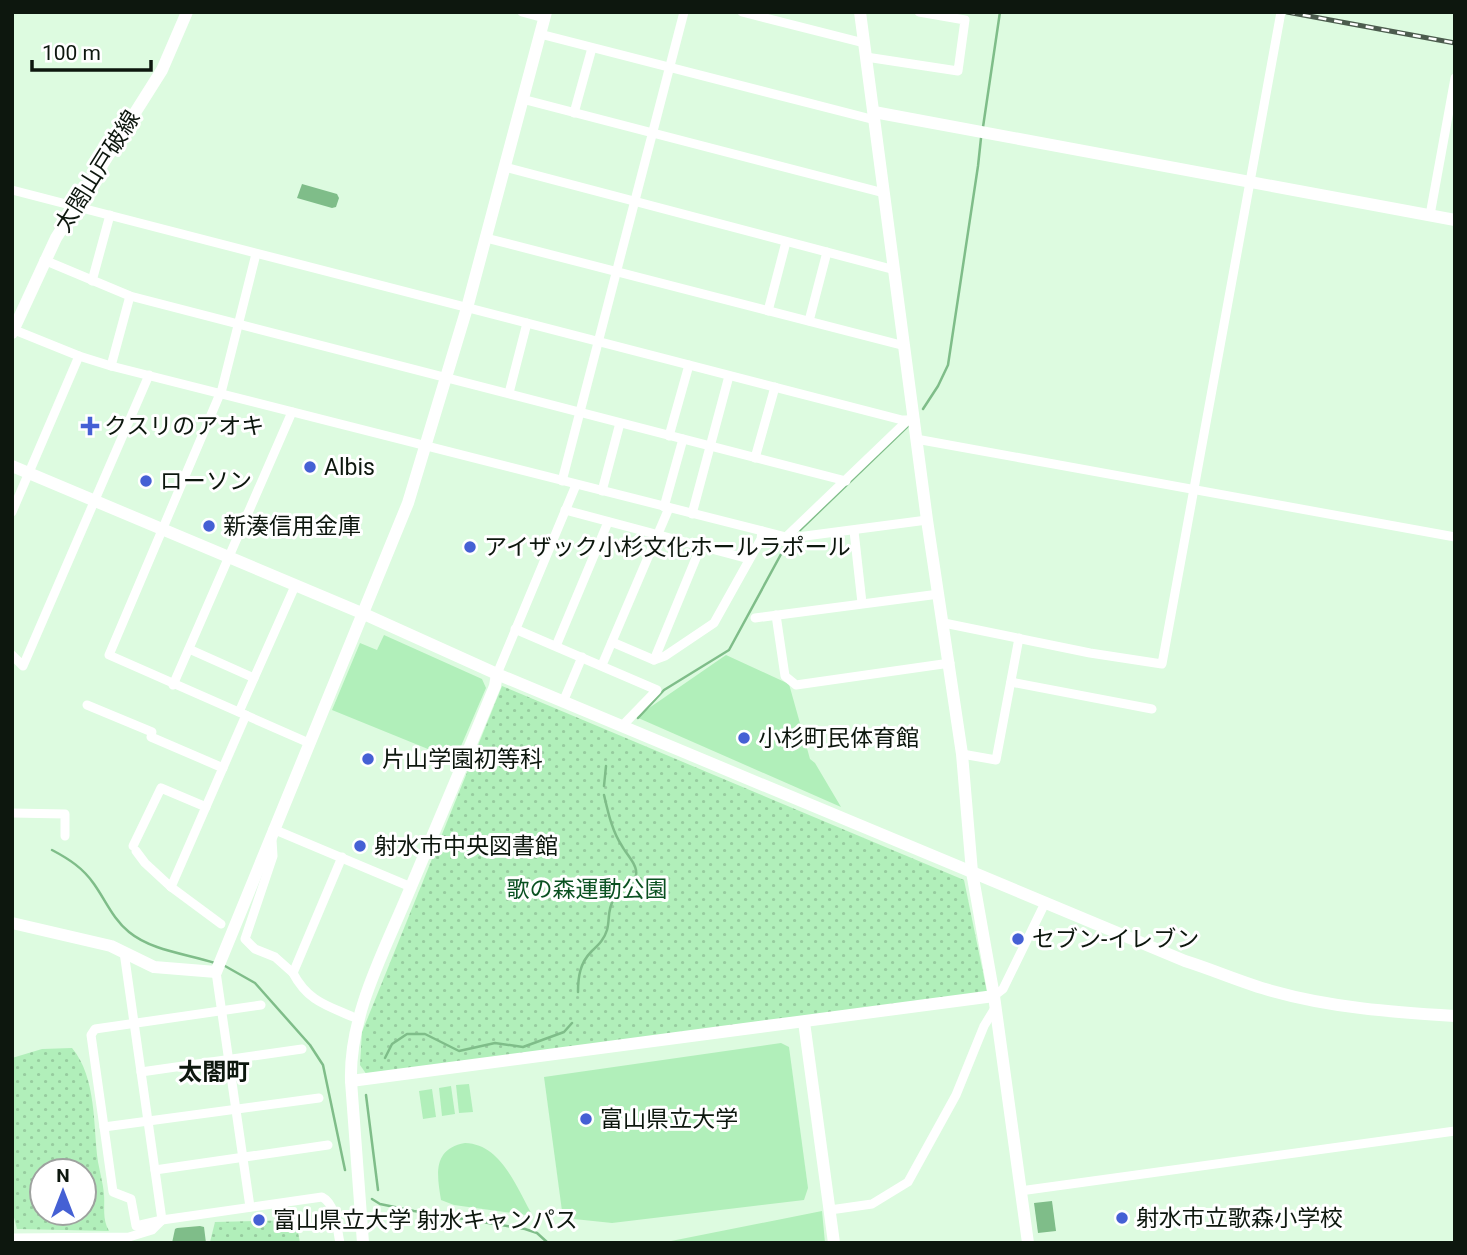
<svg xmlns="http://www.w3.org/2000/svg" width="1467" height="1255" viewBox="0 0 1467 1255" font-family="Roboto,'Noto Sans JP',sans-serif">
<style>
.grass{fill:#b1efba}
.park{fill:url(#park-dots);fill-rule:evenodd}
.water{fill:#7fbd89}
.lines{fill:none;stroke-linecap:round;stroke-linejoin:round}
.stream{stroke:#7fbd89;stroke-width:2.5}
.street{stroke:#fff;stroke-width:9}
.secondary{stroke:#fff;stroke-width:12}
.rail-casing{stroke:#4c5c4e;stroke-width:5}
.rail{stroke:#fff;stroke-width:2.5;stroke-dasharray:8;stroke-linecap:butt}
.poi-dot{fill:#4560d4;stroke:#fff;stroke-width:2.5}
.labels{text-anchor:middle;stroke-width:6;stroke-linejoin:round;paint-order:stroke}
.street-label{font-size:23px;fill:#0d170e;stroke:#fff}
.poi-label{font-size:23px;fill:#0d170e;stroke:#fff;text-anchor:start}
.park-label{font-size:23px;fill:#0a5121;stroke:#fff}
.neighbourhood-label{font-size:24px;font-weight:bold;fill:#0d170e;stroke:#fff}
</style>
<defs>
<pattern id="park-dots" width="8" height="8" patternUnits="userSpaceOnUse" patternTransform="scale(1.75)"><rect width="8" height="8" fill="#b1efba"/><path d="M2 2h.1M6 6h.1" fill="none" stroke="#97cc9f" stroke-width="1.8" stroke-linecap="round"/></pattern>
</defs>
<rect width="100%" height="100%" fill="#ddfbe0"/>
<g class="grass">
<path d="M 384,635 L 482,679 L 486,688 L 455,760 L 332,710 L 360,643 L 377,650 Z"/>
<path d="M 726,655 L 789,684 L 810,759 L 815,763 L 841,807 L 636,717 Z"/>
<path d="M 781,1043 L 789,1047 L 808,1188 L 804,1200 L 612,1223 L 574,1219 L 562,1211 L 544,1077 Z"/>
<path d="M 469,1084 L 473,1112 L 459,1113 L 456,1085 Z"/>
<path d="M 451,1086 L 455,1114 L 442,1116 L 439,1088 Z"/>
<path d="M 432,1089 L 436,1117 L 423,1119 L 419,1091 Z"/>
<path d="M 465,1143 C 502,1144 517,1189 533,1216 L 454,1205 L 441,1200 C 437,1175 432,1149 465,1143 Z"/>
<path d="M 822,1211 L 825,1243 L 661,1243 Z"/>
</g>
<g class="park">
<path d="M 502,686 L 964,880 L 987,992 L 367,1075 L 360,1065 L 362,1032 Z"/>
<path d="M 72,1048 C 97,1078 93,1126 98,1162 C 100,1173 103,1183 104,1194 C 105,1207 102,1219 109,1231 L 17,1229 L 12,1210 L 12,1058 L 42,1049 ZM 42,1171 L 84,1171 L 84,1213 L 42,1213 Z"/>
<path d="M 296,1220 L 300,1243 L 210,1242 L 215,1222 Z"/>
</g>
<g class="water">
<path d="M 302,184 L 337,194 L 339,198 L 336,207 L 332,208 L 297,198 Z"/>
<path d="M 1052,1201 L 1056,1231 L 1038,1233 L 1034,1203 Z"/>
<path d="M 200,1226 L 204,1227 L 206,1243 L 172,1243 L 175,1229 L 177,1228 Z"/>
</g>
<g class="lines">
<g class="stream">
<path d="M 983,127 L 1000,12"/>
<path d="M 923,409 L 938,386 L 948,365 L 978,166 L 981,138"/>
<path d="M 800,530 L 908,426"/>
<path d="M 638,718 L 664,690 L 729,650 L 786,545"/>
<path d="M 604,786 L 606,766"/>
<path d="M 52,850 C 69,859 83,868 94,884 C 106,901 113,919 129,932 C 152,951 188,954 215,963"/>
<path d="M 225,966 L 255,983 L 310,1045 L 323,1065 L 345,1170"/>
<path d="M 578,992 C 578,977 580,963 591,952 C 598,945 604,940 607,930 C 610,920 607,909 614,899 C 620,890 634,887 636,875 C 638,865 626,854 622,846 C 612,831 608,812 604,795"/>
<path d="M 385,1058 L 392,1044 L 407,1034 L 425,1034 L 459,1051 L 495,1043 L 523,1047 L 564,1032 L 572,1023"/>
<path d="M 366,1095 L 378,1190"/>
<path d="M 372,1199 L 380,1204 L 414,1211 L 525,1229 L 537,1233 L 548,1243"/>
</g>
<g class="street">
<path d="M 522,12 L 544,18"/>
<path d="M 742,12 L 864,43"/>
<path d="M 540,34 L 875,120"/>
<path d="M 866,57 L 958,71 L 965,20 L 919,12"/>
<path d="M 522,99 L 884,193"/>
<path d="M 574,113 L 592,48"/>
<path d="M 505,167 L 895,270"/>
<path d="M 12,190 L 902,420 L 915,420"/>
<path d="M 1430,215 L 1455,78"/>
<path d="M 486,238 L 905,346"/>
<path d="M 256,254 L 222,389 L 109,655 L 309,743"/>
<path d="M 44,260 L 130,296 L 846,481"/>
<path d="M 92,281 L 110,215"/>
<path d="M 768,311 L 786,242"/>
<path d="M 809,321 L 827,252"/>
<path d="M 12,329 L 79,356 L 111,366 L 790,538 L 927,520"/>
<path d="M 111,366 L 130,296"/>
<path d="M 509,393 L 527,323"/>
<path d="M 669,436 L 689,365"/>
<path d="M 916,439 L 1455,537"/>
<path d="M 755,458 L 775,387"/>
<path d="M 562,481 L 684,12"/>
<path d="M 602,491 L 620,423"/>
<path d="M 664,507 L 683,439"/>
<path d="M 565,510 L 749,559"/>
<path d="M 12,512 L 79,356"/>
<path d="M 692,514 L 729,376"/>
<path d="M 854,531 L 862,603"/>
<path d="M 786,537 L 908,420"/>
<path d="M 776,615 L 785,676 L 796,685 L 950,663"/>
<path d="M 755,618 L 939,594"/>
<path d="M 944,623 L 1090,653 L 1162,664 L 1281,12"/>
<path d="M 515,629 L 657,690 L 623,725"/>
<path d="M 612,642 L 654,660 L 665,656 L 714,623 L 761,539 L 762,531"/>
<path d="M 556,646 L 608,522"/>
<path d="M 189,649 L 254,678"/>
<path d="M 12,655 L 23,666 L 149,375"/>
<path d="M 654,660 L 701,546"/>
<path d="M 602,665 L 669,508"/>
<path d="M 497,674 L 576,485"/>
<path d="M 1011,682 L 1152,709"/>
<path d="M 173,685 L 292,412"/>
<path d="M 563,702 L 582,657"/>
<path d="M 87,705 L 152,732"/>
<path d="M 239,712 L 295,586"/>
<path d="M 151,737 L 223,768"/>
<path d="M 962,754 L 996,760 L 1019,638"/>
<path d="M 12,813 L 65,814 L 65,836"/>
<path d="M 273,829 L 411,887"/>
<path d="M 272,840 L 273,856 L 245,939 L 255,949 L 275,957 L 293,973"/>
<path d="M 133,846 L 161,788 L 206,807"/>
<path d="M 136,851 L 145,863 L 171,887 L 246,715"/>
<path d="M 342,857 L 293,973 C 308,1001 326,1005 353,1017 L 359,1018"/>
<path d="M 171,887 L 221,924"/>
<path d="M 124,952 L 162,1220"/>
<path d="M 216,972 L 250,1207"/>
<path d="M 994,996 L 1003,989 L 1045,903"/>
<path d="M 141,1072 L 302,1049"/>
<path d="M 319,1098 L 104,1127 L 113,1192 L 131,1199 L 136,1226 L 162,1220 L 322,1197 C 336,1204 337,1229 340,1243"/>
<path d="M 104,1127 L 91,1035 L 95,1029 L 261,1005"/>
<path d="M 155,1170 L 328,1145"/>
<path d="M 1020,1191 L 1455,1131"/>
<path d="M 830,1210 L 872,1204 L 908,1182 L 956,1095 L 984,1026 L 995,1008"/>
<path d="M 12,1238 L 129,1237 L 152,1230 L 161,1221"/>
</g>
<g class="secondary">
<path d="M 860,12 L 927,520 L 962,754 L 972,872 L 994,996 L 1028,1243"/>
<path d="M 874,112 L 1455,220"/>
<path d="M 12,333 L 56,238 L 162,70 L 187,12"/>
<path d="M 12,466 L 364,614 L 497,674 L 1185,961 C 1214,970 1243,983 1272,991 C 1332,1008 1393,1012 1455,1016"/>
<path d="M 12,923 L 111,946 L 154,967 L 216,972 L 408,503 L 467,308 L 546,12"/>
<path d="M 804,1022 L 834,1243"/>
<path d="M 351,1081 L 994,996"/>
<path d="M 363,1243 L 351,1081 C 349,1014 385,950 410,889 C 439,821 467,754 495,686 L 497,674"/>
</g>
<defs>
<path id="rail" d="M 1287,12 L 1455,43"/>
</defs>
<use href="#rail" class="rail-casing"/>
<use href="#rail" class="rail"/>
</g>
<g class="poi-dot">
<path d="M86.5 415.5h7v7h7v7h-7v7h-7v-7h-7v-7h7z"/>
<circle cx="310" cy="467" r="7"/>
<circle cx="146" cy="481" r="7"/>
<circle cx="209" cy="526" r="7"/>
<circle cx="470" cy="547" r="7"/>
<circle cx="744" cy="738" r="7"/>
<circle cx="368" cy="759" r="7"/>
<circle cx="360" cy="846" r="7"/>
<circle cx="1018" cy="939" r="7"/>
<circle cx="586" cy="1119" r="7"/>
<circle cx="1122" cy="1218" r="7"/>
<circle cx="259" cy="1220" r="7"/>
</g>
<g class="labels">
<g class="street-label">
<text transform="translate(97 171) rotate(-58)" y="8">太閤山戸破線</text>
</g>
<g class="poi-label">
<text x="104" y="434">クスリのアオキ</text>
<text x="324" y="475">Albis</text>
<text x="160" y="489">ローソン</text>
<text x="223" y="534">新湊信用金庫</text>
<text x="484" y="555">アイザック小杉文化ホールラポール</text>
<text x="758" y="746">小杉町民体育館</text>
<text x="382" y="767">片山学園初等科</text>
<text x="374" y="854">射水市中央図書館</text>
<text x="1032" y="947">セブン-イレブン</text>
<text x="600" y="1127">富山県立大学</text>
<text x="1136" y="1226">射水市立歌森小学校</text>
<text x="273" y="1228">富山県立大学 射水キャンパス</text>
</g>
<g class="park-label">
<text x="587" y="897">歌の森運動公園</text>
</g>
<g class="neighbourhood-label">
<text x="214" y="1080">太閤町</text>
</g>
</g>
<rect width="1467" height="1255" fill="none" stroke="#0d170e" stroke-width="28"/>
<g transform="translate(63 1192)"><circle r="33" fill="#ffffff" stroke="#9ea29f" stroke-width="2"/>
<path d="M0-5L12 26L0 18L-12 26Z" fill="#4560d4"/>
<text y="-10" font-size="19" font-weight="bold" text-anchor="middle" fill="#0d170e">N</text>
</g>
<path d="M32 60v10h119v-10" fill="none" stroke="#0d170e" stroke-width="3.5"/>
<text x="42" y="60" font-size="21" fill="#0d170e" stroke="#ffffff" stroke-width="5" paint-order="stroke">100 m</text>
</svg>
